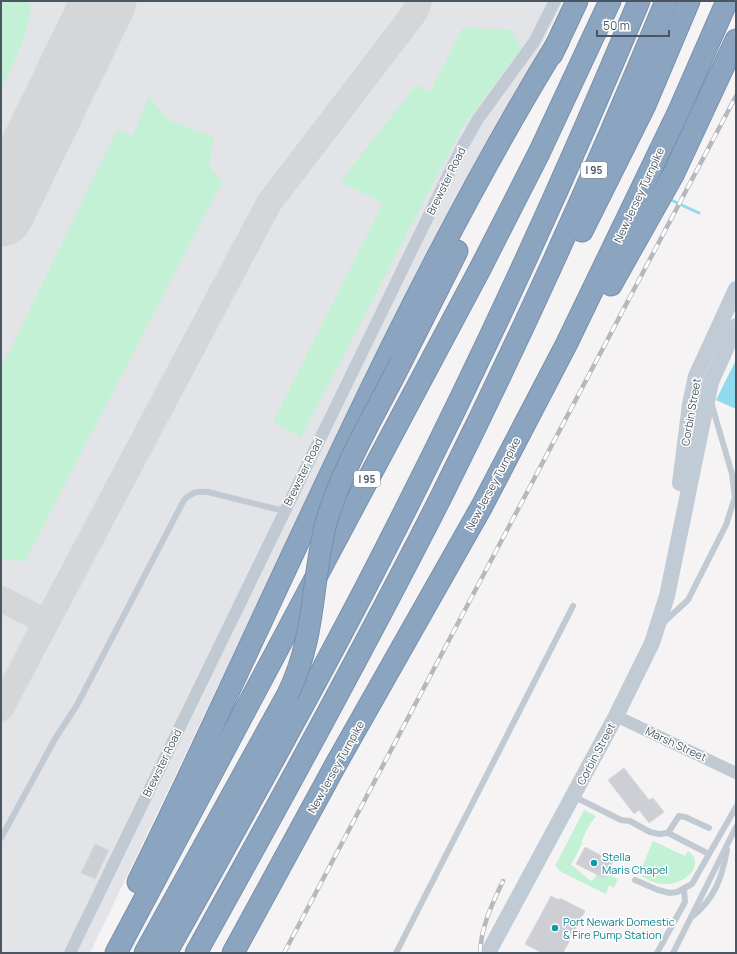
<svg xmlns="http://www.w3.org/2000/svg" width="737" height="954" viewBox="0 0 737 954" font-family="Manrope,sans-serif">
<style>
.airport{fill:#e2e4e7}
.green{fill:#c3f1d5}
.water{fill:#90daee}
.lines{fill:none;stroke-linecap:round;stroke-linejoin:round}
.stream{stroke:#90daee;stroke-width:3}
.taxiway{stroke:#d5d6d8;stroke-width:26}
.runway{stroke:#d5d6d8;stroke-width:65}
.building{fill:#cdcfd5;stroke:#d7d9de}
.motorway-casing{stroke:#7690ad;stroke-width:23}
.service{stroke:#c1cad2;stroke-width:6}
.minor{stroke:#c1cad2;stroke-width:12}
.secondary{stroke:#c1cbd6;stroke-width:16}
.motorway{stroke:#8ba5c1;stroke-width:21}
.rail-casing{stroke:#b5b8bd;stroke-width:4.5}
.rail{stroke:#fff;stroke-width:3;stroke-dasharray:9;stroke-linecap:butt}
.motorway-bridge-casing{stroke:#7690ad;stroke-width:23;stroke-linecap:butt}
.motorway-bridge{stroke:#8ba5c1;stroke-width:21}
.culture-dot{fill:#0f9aa8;stroke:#fff;stroke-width:1.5}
.labels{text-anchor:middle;stroke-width:3;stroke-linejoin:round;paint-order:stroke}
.shield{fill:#fff;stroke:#808990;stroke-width:1}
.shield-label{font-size:10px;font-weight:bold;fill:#4a5661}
.street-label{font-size:11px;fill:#4a5661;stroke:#fff}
.culture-label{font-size:11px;fill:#0d838f;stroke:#fff;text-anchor:start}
</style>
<rect width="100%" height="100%" fill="#f5f3f3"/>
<path class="airport" d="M 1,1 L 563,1 L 512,105 L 355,400 L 90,953 L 1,953 Z"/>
<g class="green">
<path d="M 1,1 L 26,1 L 31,6 C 28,36 14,62 1,89 Z"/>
<path d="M 463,27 L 512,30 L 518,44 L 522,47 L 462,128 L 301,437 L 273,422 L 383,203 L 340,182 L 416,85 L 430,92 Z"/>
<path d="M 149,96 L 168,120 L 214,137 L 209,165 L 222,182 L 25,561 L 1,559 L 1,369 L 117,130 L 133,136 Z"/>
<path d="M 584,810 L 596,816 L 590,824 L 581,842 L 583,842 L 571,865 C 580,870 582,876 592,881 L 597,874 L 606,874 L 618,879 L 614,888 L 609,885 L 606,894 L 563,873 L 555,866 Z"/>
<path d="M 653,841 L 685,856 L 688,851 C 713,867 667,906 633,868 L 635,864 L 642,867 Z"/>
</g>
<path class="water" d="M 736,360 L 736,409 L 716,400 Z"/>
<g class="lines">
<path class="stream" d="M 671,200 L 699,213"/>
<g class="taxiway">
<path d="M 1,197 L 8,200"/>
<path d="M 1,599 L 46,622"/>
<path d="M 1,708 L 269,203 L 415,12 L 419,1"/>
</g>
<path class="runway" d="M 1,214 L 104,1"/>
</g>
<g class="building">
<path d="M 624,768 L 649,800 L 653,798 L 664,812 L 649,823 L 639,810 L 634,814 L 608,780 Z"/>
<path d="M 95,844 L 109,850 L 95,879 L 81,873 Z"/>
<path d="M 585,847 L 613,862 L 604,878 L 576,864 Z"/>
<path d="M 551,896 L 559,900 L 560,898 L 585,911 L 563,953 L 542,953 L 525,944 Z"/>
</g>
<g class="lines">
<defs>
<g id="motorway">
<path d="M 552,54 L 577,1"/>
<path d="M 582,231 L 645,105 L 689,1"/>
<path d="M 611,285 L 674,173 L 736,40"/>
<path d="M 401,362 L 457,251"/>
<path d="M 138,882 C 276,601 394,310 558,42"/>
<path d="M 116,953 L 481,267 L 539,153 L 610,1"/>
<path d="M 145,953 L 288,694"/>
<path d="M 166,953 C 234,832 302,710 366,587 C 465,396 556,200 639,1"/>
<path d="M 196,953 C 280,802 363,651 441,497 C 522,335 597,169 666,1"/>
<path d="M 233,953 L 336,764 L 482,506 L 567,343 L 678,113 L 727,1"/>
</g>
</defs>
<use href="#motorway" class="motorway-casing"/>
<g class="service">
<path d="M 663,623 L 688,600 L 726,525 L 735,497 L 732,474 L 711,402"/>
<path d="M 573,796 L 621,820 L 630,821 L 650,832 L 659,834 L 668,833 L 709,854"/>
<path d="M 668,833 L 679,816 L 685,817 L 709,828"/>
<path d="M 1,838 L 55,739 L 77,705 L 184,500 C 192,492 197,491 208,492 L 284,511"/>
<path d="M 635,880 L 658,890 L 670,893 L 677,892 L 692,884 L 736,807"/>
<path d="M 693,916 C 715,898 722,877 727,850"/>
<path d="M 396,953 L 573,606"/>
<path d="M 657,953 L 685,902 L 684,889"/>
<path d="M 673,953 L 736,827"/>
</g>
<g class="minor">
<path d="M 616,716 L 736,773"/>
<path d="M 70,953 L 461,149 L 478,119 L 534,42 L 555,1"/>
</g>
<g class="secondary">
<path d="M 680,483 L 690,404 L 696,376 L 736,289"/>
<path d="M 488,953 L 616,716 L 652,643 L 667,596 L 711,382 L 736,326"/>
</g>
<use href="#motorway" class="motorway"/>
<defs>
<g id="rail">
<path d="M 284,953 L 736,96"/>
<path d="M 480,953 C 481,927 492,904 503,881"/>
</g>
</defs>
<use href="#rail" class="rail-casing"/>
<use href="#rail" class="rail"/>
<defs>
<path id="motorway-bridge" d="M 288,694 C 316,637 311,582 326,523 C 341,470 376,412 401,362"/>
</defs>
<use href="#motorway-bridge" class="motorway-bridge-casing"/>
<use href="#motorway-bridge" class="motorway-bridge"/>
</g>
<g class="culture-dot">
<circle cx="594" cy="863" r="4"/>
<circle cx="555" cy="928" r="4"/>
</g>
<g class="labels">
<g class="shield">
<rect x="581" y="162" width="26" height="16" rx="3"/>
<rect x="354" y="471" width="26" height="16" rx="3"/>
</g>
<g class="shield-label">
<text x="594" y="174">I 95</text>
<text x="367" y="483">I 95</text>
</g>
<g class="street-label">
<text transform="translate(446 181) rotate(-64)" y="4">Brewster Road</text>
<text transform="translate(639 195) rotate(-65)" y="4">New Jersey Turnpike</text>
<text transform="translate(691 412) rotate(-80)" y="4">Corbin Street</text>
<text transform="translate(303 472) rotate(-64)" y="4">Brewster Road</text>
<text transform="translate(493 484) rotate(-62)" y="4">New Jersey Turnpike</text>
<text transform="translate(676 744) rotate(25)" y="4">Marsh Street</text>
<text transform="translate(596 754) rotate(-62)" y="4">Corbin Street</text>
<text transform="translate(162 763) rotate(-64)" y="4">Brewster Road</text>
<text transform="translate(336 767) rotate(-61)" y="4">New Jersey Turnpike</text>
</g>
<g class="culture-label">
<text x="602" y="861">Stella<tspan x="602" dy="13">Maris Chapel</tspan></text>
<text x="563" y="926">Port Newark Domestic<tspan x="563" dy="13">&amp; Fire Pump Station</tspan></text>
</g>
</g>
<rect width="737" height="954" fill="none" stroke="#4a5661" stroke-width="4"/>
<path d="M597 30v6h72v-6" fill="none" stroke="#4a5661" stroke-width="2"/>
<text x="603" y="30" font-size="12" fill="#4a5661" stroke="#ffffff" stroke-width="3" paint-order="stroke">50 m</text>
</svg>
